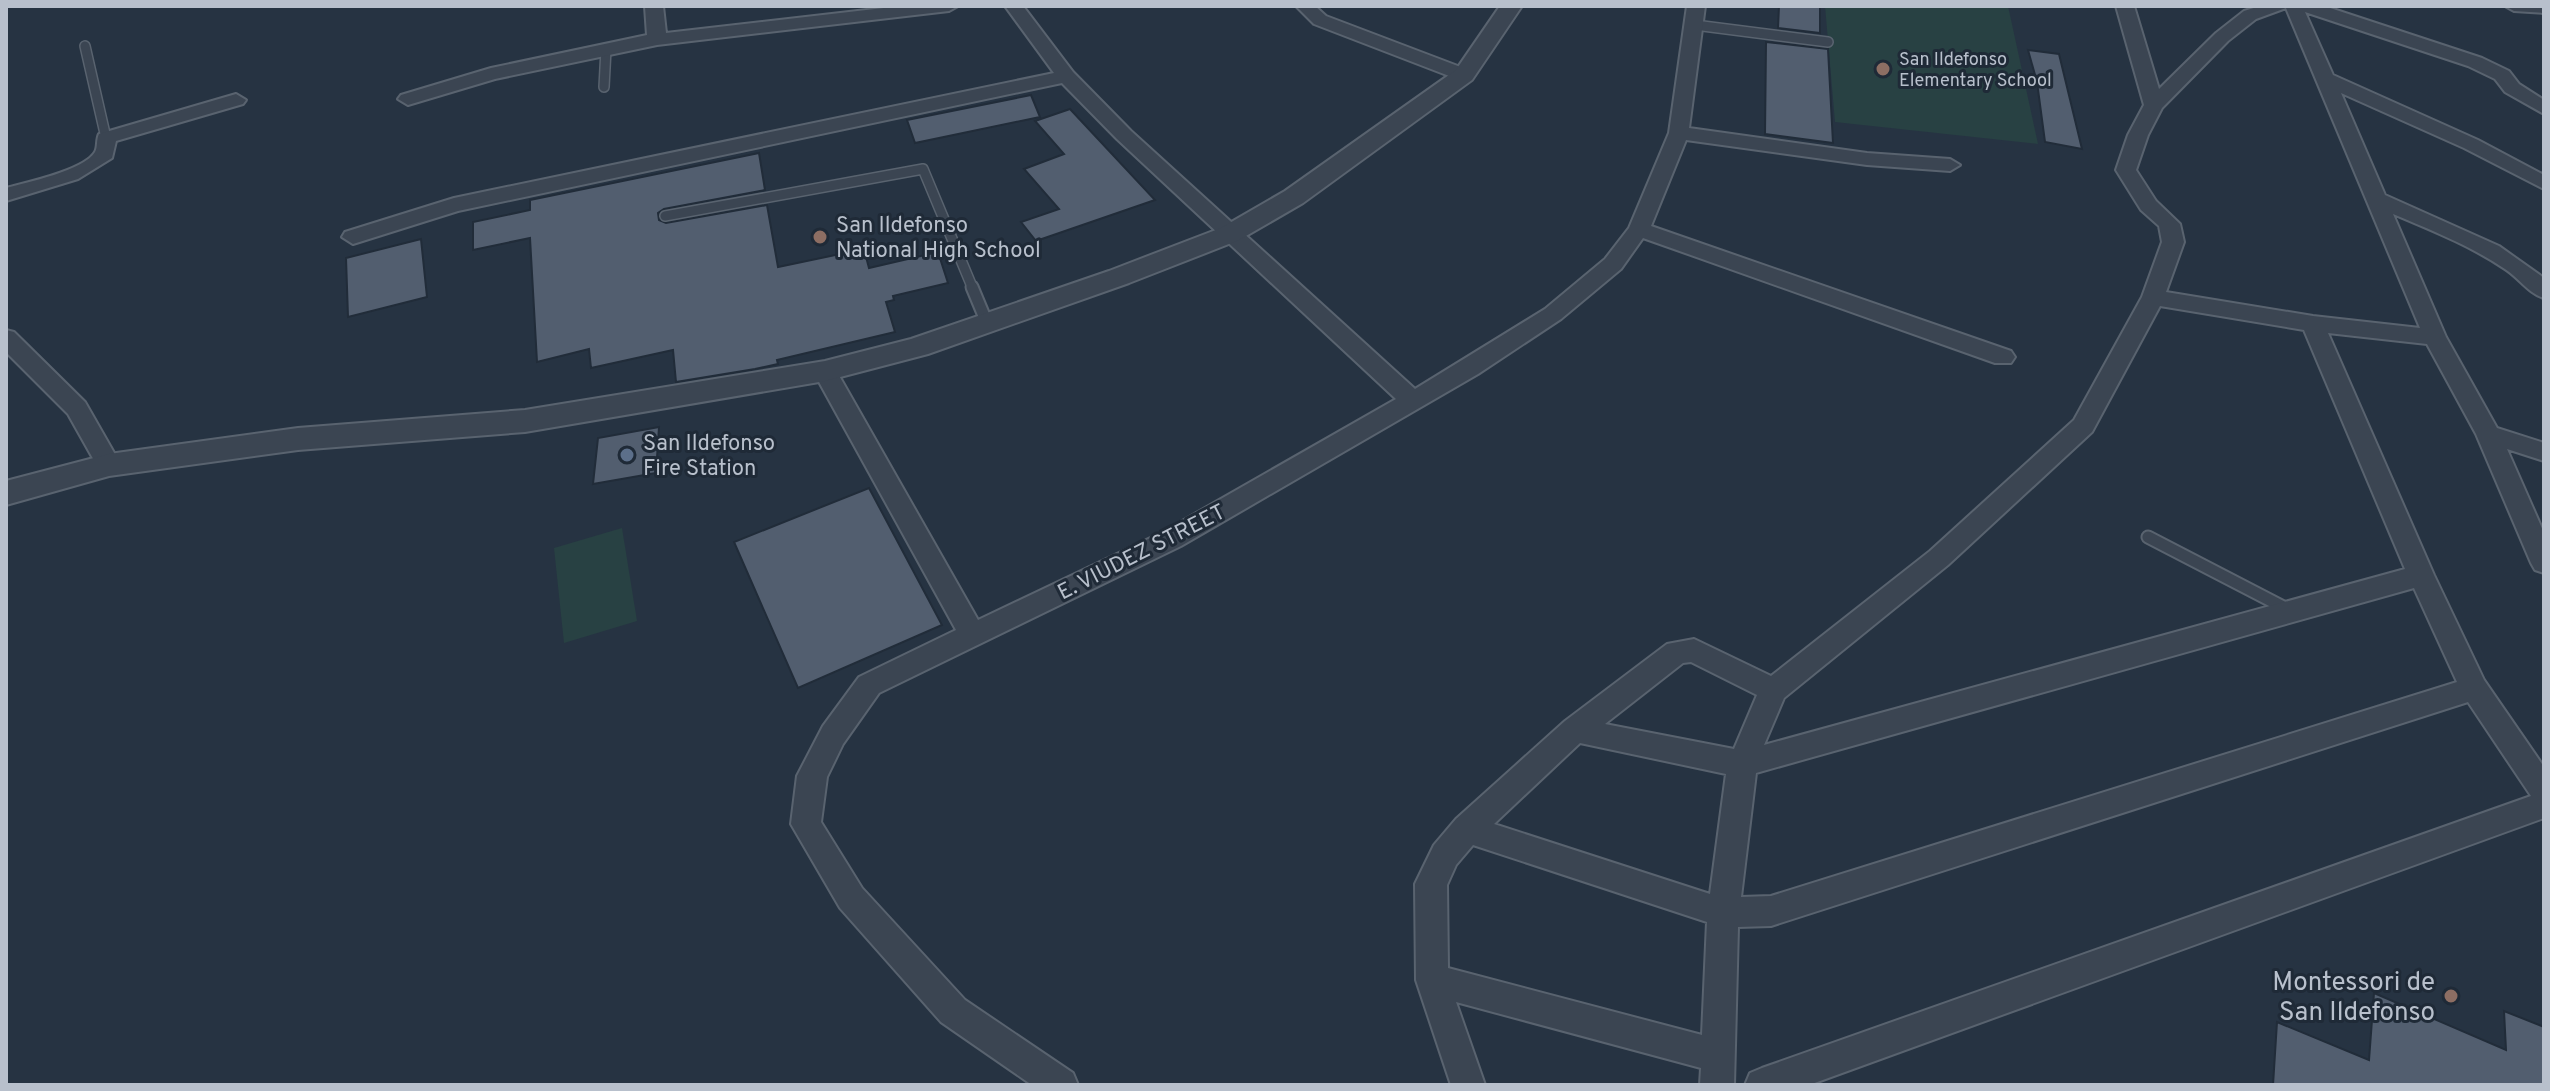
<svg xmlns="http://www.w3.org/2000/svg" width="2550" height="1091" viewBox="0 0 2550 1091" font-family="Overpass,sans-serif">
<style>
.green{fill:#284143}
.building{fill:#525e6f;stroke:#212c39;stroke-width:2}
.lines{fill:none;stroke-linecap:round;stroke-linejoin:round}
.service-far1-casing{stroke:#59636f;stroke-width:12}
.service-casing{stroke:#59636f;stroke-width:15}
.minor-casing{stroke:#59636f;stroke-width:4}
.tertiary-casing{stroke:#59636f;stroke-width:4}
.service-far1{stroke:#3b4552;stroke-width:9}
.service{stroke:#3b4552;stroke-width:11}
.minor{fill:#3b4552;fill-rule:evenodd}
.tertiary{fill:#3b4552;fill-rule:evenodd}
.education-dot{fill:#8d6e63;stroke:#1f2a37;stroke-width:3}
.service-dot{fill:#5c6f8a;stroke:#1f2a37;stroke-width:3}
.labels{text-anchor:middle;stroke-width:6;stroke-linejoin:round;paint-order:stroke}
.far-poi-label{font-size:18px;fill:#b8c0cc;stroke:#1f2a37;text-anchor:start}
.poi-label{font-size:22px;fill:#b8c0cc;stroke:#1f2a37;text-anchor:start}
.street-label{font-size:22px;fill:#b8c0cc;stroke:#1f2a37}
.near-poi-label{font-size:26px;fill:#b8c0cc;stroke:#1f2a37;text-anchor:end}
</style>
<rect width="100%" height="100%" fill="#263342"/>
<g class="green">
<path d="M 1825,6 L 2008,6 L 2038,144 L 1835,122 Z"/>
<path d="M 622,528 L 637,621 L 564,643 L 554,548 Z"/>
</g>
<g class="building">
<path d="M 1779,6 L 1820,6 L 1820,33 L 1778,28 Z"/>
<path d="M 1766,42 L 1828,49 L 1833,143 L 1765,134 Z"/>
<path d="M 2028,50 L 2059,54 L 2082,149 L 2045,142 L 2037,82 Z"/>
<path d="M 1031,95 L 1040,117 L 915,143 L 907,120 Z"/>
<path d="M 1070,109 L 1155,200 L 1036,241 L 1021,222 L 1059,209 L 1024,169 L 1064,154 L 1035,121 Z"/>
<path d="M 759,153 L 765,190 L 664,209 L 658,213 L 659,220 L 666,223 L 767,205 L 778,267 L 864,249 L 869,268 L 938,252 L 948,283 L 893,296 L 894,300 L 886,302 L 895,332 L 777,360 L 778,364 L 755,369 L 676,382 L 673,350 L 591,368 L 589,349 L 537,362 L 530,238 L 473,250 L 473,222 L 530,210 L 530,200 Z"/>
<path d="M 421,239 L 427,297 L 348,317 L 346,258 Z"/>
<path d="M 659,427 L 656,473 L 593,484 L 598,438 Z"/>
<path d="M 869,488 L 942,625 L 798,688 L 734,542 Z"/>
<path d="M 2374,993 L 2506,1050 L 2504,1011 L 2544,1027 L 2544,1085 L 2273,1085 L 2277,1022 L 2369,1060 Z"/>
</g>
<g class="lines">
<defs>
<g id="service-far1">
<path d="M 1695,25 L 1828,42"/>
<path d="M 85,46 L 106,138"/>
<path d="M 604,87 L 606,49"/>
<path d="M 665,216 L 923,169 L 973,289"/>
</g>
<g id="service">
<path d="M 972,287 L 987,323"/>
<path d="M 2148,537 L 2289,610"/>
</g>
<g id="minor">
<path d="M 645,6 L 663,6 L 666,33 L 901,6 L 958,6 L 949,11 L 657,45 L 495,79 L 408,105 L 398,99 L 401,95 L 491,68 L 647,35 Z"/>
<path d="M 1005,6 L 1023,6 L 1073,72 L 1131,131 L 1415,389 L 1545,309 L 1605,259 L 1629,228 L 1669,133 L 1687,6 L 1705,6 L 1689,128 L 1867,153 L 1950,159 L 1960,165 L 1950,171 L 1867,165 L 1686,140 L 1651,226 L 2011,351 L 2015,357 L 2011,363 L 1995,363 L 1643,238 L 1621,269 L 1561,319 L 1478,374 L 1181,546 L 879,693 L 843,744 L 827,777 L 821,822 L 862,888 L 965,1000 L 1073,1073 L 1078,1085 L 1032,1085 L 941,1022 L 840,908 L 791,824 L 797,776 L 823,726 L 859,677 L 956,630 L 813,371 L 817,365 L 833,365 L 978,620 L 1163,532 L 1396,399 L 1117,139 L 1062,83 L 458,211 L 353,244 L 342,237 L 345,232 L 454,198 L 1054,73 Z"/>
<path d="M 1296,6 L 1315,6 L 1326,16 L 1471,71 L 1473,75 L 1471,79 L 1457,79 L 1314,24 Z"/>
<path d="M 2116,6 L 2134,6 L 2159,89 L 2216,33 L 2244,11 L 2260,6 L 2324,6 L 2482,58 L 2509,71 L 2519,84 L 2544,100 L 2544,114 L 2505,92 L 2495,79 L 2468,66 L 2305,12 L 2333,75 L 2478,140 L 2544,175 L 2544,189 L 2464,148 L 2341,93 L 2385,195 L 2499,246 L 2544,278 L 2544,298 C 2529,294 2518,277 2505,269 C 2471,246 2431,230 2393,214 L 2446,337 L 2497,428 L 2544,443 L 2544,461 L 2507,449 L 2544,533 L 2544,573 L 2535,570 L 2531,563 L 2476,434 L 2427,344 L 2328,333 L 2434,575 L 2484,680 L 2544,767 L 2544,818 L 1809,1085 L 1745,1085 L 1750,1073 L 1762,1068 L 2531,796 L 2468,702 L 1771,926 L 1738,927 L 1734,1085 L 1700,1085 L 1701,1068 L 1456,1002 L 1485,1085 L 1451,1085 L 1416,980 L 1415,884 L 1434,845 L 1456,819 L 1565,721 L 1667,644 L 1694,639 L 1771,676 L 1930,551 L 2074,420 L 2142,297 L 2162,242 L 2159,226 L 2141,210 L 2116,170 L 2128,135 L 2144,105 ZM 2286,8 L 2420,328 L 2313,316 L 2166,292 L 2184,242 L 2180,224 L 2156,201 L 2136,170 L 2148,135 L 2162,108 L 2228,41 L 2256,19 ZM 2160,306 L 2304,330 L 2405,569 L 1764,745 L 1784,698 L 1948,565 L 2092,432 ZM 2414,588 L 2457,682 L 1771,896 L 1741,897 L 1756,773 ZM 1691,662 L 1757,695 L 1734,749 L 1605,724 L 1683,663 ZM 1580,743 L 1726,774 L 1710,894 L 1494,824 ZM 1473,845 L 1707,922 L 1702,1035 L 1448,968 L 1447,885 L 1456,865 Z"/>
<path d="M 2505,6 L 2544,6 L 2544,13 L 2514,11 Z"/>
<path d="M 236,94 L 246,100 L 243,104 L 116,141 L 112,158 L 78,179 L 6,201 L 6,188 C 25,183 85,170 95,152 C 98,147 96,140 99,134 Z"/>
<path d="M 6,330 L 14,332 L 85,402 L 121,465 L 118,471 L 109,474 L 100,471 L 68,414 L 6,352 Z"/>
</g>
<path id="tertiary" d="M 1500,6 L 1522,6 L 1472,80 L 1303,203 L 1239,240 L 1129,283 L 928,354 L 825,381 L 525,432 L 298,450 L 109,476 L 6,505 L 6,481 L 109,454 L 298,428 L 525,410 L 825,361 L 911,339 L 1109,271 L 1221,228 L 1285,191 L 1456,70 Z"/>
</defs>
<use href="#service-far1" class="service-far1-casing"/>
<use href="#service" class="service-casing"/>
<use href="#minor" class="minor-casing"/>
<use href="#tertiary" class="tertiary-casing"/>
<use href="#service-far1" class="service-far1"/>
<use href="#service" class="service"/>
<use href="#minor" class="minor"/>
<use href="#tertiary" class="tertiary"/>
</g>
<g class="education-dot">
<circle cx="1883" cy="69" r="8"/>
<circle cx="820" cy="237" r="8"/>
<circle cx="2451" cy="996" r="8"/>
</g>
<circle class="service-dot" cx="627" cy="455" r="8"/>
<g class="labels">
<g class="far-poi-label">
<text x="1899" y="65">San Ildefonso<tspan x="1899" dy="21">Elementary School</tspan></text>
</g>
<g class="poi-label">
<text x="836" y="232">San Ildefonso<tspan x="836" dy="25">National High School</tspan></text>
<text x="643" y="450">San Ildefonso<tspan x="643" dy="25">Fire Station</tspan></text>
</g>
<g class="street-label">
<text transform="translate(1141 551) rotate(-27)" y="8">E. VIUDEZ STREET</text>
</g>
<g class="near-poi-label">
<text x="2435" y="990">Montessori de<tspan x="2435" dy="30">San Ildefonso</tspan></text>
</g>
</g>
<rect width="2550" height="1091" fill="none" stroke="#b8c0cc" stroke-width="16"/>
</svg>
